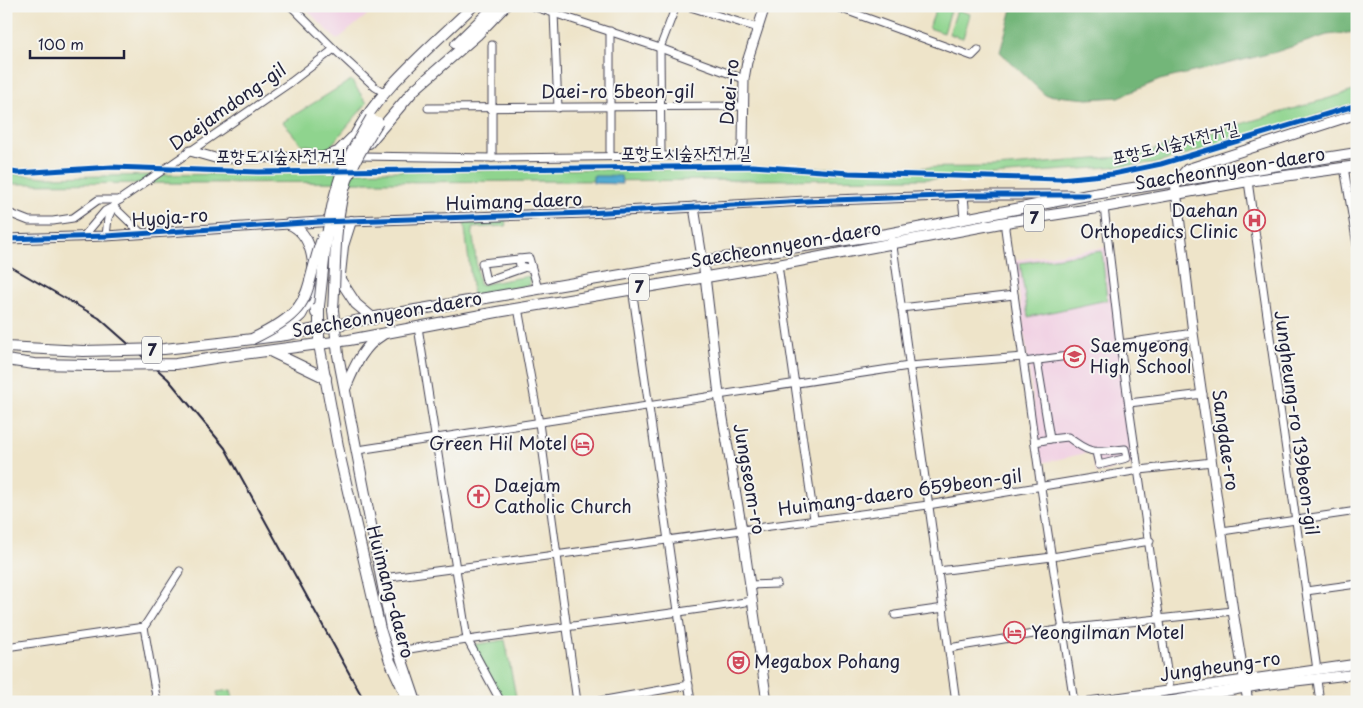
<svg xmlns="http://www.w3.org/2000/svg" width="1363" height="708" viewBox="0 0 1363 708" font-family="'Playpen Sans','Poor Story',sans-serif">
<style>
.built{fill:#f1d0e3}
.green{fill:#8fd48e;stroke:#587b64}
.forest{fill:#73b679;stroke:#4a6c5a}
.water{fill:#53aad0;stroke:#3a6686}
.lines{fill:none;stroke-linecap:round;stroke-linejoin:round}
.street-casing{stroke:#413f50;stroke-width:9}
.secondary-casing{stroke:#413f50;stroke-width:11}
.primary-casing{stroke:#413f50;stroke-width:12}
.street{stroke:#fff;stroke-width:7}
.secondary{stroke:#fff;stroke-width:9}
.primary{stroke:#fff;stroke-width:10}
.rail{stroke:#22223b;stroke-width:2}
.primary-bridge-casing{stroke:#413f50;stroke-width:12;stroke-linecap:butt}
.primary-bridge{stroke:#fff;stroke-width:10}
.cycleway-casing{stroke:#f6f6f2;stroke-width:8}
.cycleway{stroke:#0057b8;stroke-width:5}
.labels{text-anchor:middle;stroke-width:4;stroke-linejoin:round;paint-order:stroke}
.shield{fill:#f6f6f2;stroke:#626272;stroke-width:1}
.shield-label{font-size:16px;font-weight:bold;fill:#22223b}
.street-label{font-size:18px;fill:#22223b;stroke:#f6f6f2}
.poi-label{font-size:18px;fill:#22223b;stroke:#f6f6f2;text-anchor:start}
</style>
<rect width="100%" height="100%" fill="#f6f6f2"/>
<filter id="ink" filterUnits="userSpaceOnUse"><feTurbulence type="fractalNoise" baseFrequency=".02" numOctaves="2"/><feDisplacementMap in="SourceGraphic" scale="10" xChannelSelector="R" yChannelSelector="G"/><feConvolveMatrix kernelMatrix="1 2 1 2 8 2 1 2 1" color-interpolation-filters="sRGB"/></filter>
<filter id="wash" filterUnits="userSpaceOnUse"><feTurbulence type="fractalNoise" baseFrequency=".0096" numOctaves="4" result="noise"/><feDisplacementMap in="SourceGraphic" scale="20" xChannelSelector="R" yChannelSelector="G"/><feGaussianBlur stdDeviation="1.12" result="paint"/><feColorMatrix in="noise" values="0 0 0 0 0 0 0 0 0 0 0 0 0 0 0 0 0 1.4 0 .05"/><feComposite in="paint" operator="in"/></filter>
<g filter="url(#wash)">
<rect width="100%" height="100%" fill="#eee4c9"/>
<g class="built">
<path d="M 303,6 L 378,6 L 337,40 Z"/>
<path d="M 1107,247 L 1134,464 L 1096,473 L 1091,452 L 1041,463 L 1015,260 Z"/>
</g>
<g class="green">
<path d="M 937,6 L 952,6 L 944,33 L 929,28 Z"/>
<path d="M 957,10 L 970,14 L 963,38 L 949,34 Z"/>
<path d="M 351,80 L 367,103 L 328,149 L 301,144 L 283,122 Z"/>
<path d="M 1357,90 L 1357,103 L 1154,164 L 934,179 L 6,184 L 6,173 L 45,177 L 451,170 L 996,167 L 1132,156 Z"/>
<path d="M 505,219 L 506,226 L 472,228 L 479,285 L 529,276 L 530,285 L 473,295 L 464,221 Z"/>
<path d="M 1102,251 L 1107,300 L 1028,317 L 1020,263 Z"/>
<path d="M 505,640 L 517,702 L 504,702 L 472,645 Z"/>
<path d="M 231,690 L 234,702 L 219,702 L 217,692 Z"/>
</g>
<path class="forest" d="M 1016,6 L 1357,6 L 1357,32 L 1327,35 L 1276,52 L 1160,80 L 1119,97 L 1088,99 L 1045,95 L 1000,52 L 1012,9 Z"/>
<path class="water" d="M 593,176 L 621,176 L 622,184 L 593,183 Z"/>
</g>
<g filter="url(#ink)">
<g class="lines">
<defs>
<g id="street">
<path d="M 532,6 L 660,48 L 744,79"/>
<path d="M 687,6 L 758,28"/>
<path d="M 834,6 L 972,56 L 978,50"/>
<path d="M 554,13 L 558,108"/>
<path d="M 610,31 L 610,156"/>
<path d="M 334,49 L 375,87 L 385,93"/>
<path d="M 428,108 L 743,106"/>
<path d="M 661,155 L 660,48 L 676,6"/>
<path d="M 360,156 L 492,158 L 735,155 L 740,153"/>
<path d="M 492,158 L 492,45"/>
<path d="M 1344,167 L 1357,245"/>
<path d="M 1248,181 L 1317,670"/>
<path d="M 114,207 L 141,233"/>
<path d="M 1104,207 L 1120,344 L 1170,691"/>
<path d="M 6,212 L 29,221 L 53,221 L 73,218 L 98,200 L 120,200"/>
<path d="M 1006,222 L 1005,229 L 1041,488 L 1074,702"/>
<path d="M 106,236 L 108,218 L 115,203 L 291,82 L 334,49 L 291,6"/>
<path d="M 83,237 L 105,211 L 113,207"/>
<path d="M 892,239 L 956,702"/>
<path d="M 519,259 L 482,263 L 486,281 L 523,268"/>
<path d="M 778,265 L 814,519"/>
<path d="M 532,269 L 520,266 L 519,259 L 529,258 L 538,289"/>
<path d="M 632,288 L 691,702"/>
<path d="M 518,308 L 539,423 L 577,702"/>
<path d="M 901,308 L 1014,295"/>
<path d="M 418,327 L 467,639 L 501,702"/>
<path d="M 1120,344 L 1193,333"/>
<path d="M 1037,360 L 1050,439 L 1068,437 C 1092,456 1096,452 1125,449 L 1127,458 L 1099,465 L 1096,452"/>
<path d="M 1024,362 L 1075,355"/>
<path d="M 1129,403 L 1203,394"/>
<path d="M 1035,442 L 1050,439"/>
<path d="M 358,450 L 909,366 L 1023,357"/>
<path d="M 1222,531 L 1357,511"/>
<path d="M 938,571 L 1052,557 L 1150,541"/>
<path d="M 383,578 L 928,505 L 1140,470 L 1212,462"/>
<path d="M 749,585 L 777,584"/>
<path d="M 1306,591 L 1357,584"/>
<path d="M 895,615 L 944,608"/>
<path d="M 144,627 L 157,702"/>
<path d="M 144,627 L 180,571"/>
<path d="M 6,647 L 144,627"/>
<path d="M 949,648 L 1064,629 L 1233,611"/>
<path d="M 399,651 C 516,630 634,621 751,601"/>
<path d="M 1317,680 L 1320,702"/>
<path d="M 594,702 L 689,685"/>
</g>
<g id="secondary">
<path d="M 190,151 L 215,158 L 346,157"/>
<path d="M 740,153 L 743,145 L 744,79 L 747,62 L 765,6"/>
<path d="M 963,196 L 965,218"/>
<path d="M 694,207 L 705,276 L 719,395 L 742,530 L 767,702"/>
<path d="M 6,239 L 106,236 L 319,222 L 587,213 L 806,201 L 971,195 L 1070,195"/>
<path d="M 1089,702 L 1357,664"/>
<path d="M 1165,702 L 1262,685 L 1357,674"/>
<path d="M 1248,702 L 1233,611 L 1193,333 L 1175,182 L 1187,169 L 1357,114"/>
</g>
<g id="primary">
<path d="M 456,44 L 495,6"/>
<path d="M 369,143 L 414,90 L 477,35 L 505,6"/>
<path d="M 350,147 C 369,97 434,44 473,6"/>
<path d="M 324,157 L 338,152 L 352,138"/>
<path d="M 289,224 C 320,236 313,284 316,313"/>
<path d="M 339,278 L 356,304 L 374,319"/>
<path d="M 339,284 L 343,246 L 351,221"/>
<path d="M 319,306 L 319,344 L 340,457 L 380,629 L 390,661 L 409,702"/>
<path d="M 333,310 L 338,355 L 391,628 L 416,702"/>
<path d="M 278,336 L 301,315 L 314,291"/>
<path d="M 220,343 L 286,335 L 386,315 L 703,261 L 887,234 L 1088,195 L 1357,153"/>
<path d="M 6,347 L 83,351"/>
<path d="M 272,352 L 326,378"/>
<path d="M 221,357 L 349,340 L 497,312 L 778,265 L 1006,222 L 1104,207 L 1248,181 L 1357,166"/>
<path d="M 6,360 L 34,364 L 89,365"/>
<path d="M 345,389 C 354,368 362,347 382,335"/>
</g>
</defs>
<use href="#street" class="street-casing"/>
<use href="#secondary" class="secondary-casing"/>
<use href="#primary" class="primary-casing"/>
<use href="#street" class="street"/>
<use href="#secondary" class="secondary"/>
<use href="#primary" class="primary"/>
<path class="rail" d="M 6,264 L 99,318 L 168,379 L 225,448 L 365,702"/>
<defs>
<g id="primary-bridge">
<path d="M 319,306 C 324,266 326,223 338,184 C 345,160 359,139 371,118"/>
<path d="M 333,310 C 336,268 333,221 347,180 C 355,159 366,141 378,122"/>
<path d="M 252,339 C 317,308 302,295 323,236"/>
<path d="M 83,351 L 164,349 L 220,343"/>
<path d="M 89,365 L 176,364 L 221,357"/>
</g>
</defs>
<use href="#primary-bridge" class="primary-bridge-casing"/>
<use href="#primary-bridge" class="primary-bridge"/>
<defs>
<g id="cycleway">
<path d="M 6,171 L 18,173 L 112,167 L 258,172 L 752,166 L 849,173 L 1060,179 L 1113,174 L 1161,164 L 1357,105"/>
<path d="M 6,239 L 106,236 L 319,222 L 587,213 L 806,201 L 971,195 L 1088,195"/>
</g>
</defs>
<use href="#cycleway" class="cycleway-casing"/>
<use href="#cycleway" class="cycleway"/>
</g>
</g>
<defs>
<symbol id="hospital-ring" viewBox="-11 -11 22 22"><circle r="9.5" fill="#f6f6f2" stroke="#d1495b" stroke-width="1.5"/><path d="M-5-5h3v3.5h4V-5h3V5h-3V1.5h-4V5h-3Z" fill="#d1495b"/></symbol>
<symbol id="school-ring" viewBox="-11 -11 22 22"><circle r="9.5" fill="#f6f6f2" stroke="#d1495b" stroke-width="1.5"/><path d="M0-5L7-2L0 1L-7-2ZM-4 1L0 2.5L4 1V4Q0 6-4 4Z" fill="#d1495b"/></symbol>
<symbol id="hotel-ring" viewBox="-11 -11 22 22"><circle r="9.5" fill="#f6f6f2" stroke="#d1495b" stroke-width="1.5"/><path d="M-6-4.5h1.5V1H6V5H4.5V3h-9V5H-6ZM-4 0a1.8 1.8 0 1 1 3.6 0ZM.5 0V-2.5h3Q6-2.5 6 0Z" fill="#d1495b"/></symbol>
<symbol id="church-ring" viewBox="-11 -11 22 22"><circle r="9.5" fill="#f6f6f2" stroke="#d1495b" stroke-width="1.5"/><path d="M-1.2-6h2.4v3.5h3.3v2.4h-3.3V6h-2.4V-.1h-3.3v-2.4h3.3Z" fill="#d1495b"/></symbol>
<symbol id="theatre-ring" viewBox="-11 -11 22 22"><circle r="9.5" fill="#f6f6f2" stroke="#d1495b" stroke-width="1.5"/><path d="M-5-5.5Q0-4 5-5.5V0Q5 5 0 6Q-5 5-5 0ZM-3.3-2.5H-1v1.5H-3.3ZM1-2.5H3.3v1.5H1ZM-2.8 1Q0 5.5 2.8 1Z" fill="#d1495b"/></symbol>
</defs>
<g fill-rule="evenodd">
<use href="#hospital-ring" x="1242" y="208" width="25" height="25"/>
<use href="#school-ring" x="1062" y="344" width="25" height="25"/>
<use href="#hotel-ring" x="570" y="432" width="25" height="25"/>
<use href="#church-ring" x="466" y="484" width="25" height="25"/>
<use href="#hotel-ring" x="1002" y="620" width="25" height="25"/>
<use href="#theatre-ring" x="726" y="650" width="25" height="25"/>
</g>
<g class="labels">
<g class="shield">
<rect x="1024" y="204.5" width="20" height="27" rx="4"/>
<rect x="629" y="273.5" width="20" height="27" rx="4"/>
<rect x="142" y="336.5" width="20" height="27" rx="4"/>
</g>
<g class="shield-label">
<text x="1034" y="224">7</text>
<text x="639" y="293">7</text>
<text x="152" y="356">7</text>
</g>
<g class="street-label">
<text x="618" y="98">Daei-ro 5beon-gil</text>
<text transform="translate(730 92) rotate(-85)" y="6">Daei-ro</text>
<text transform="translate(228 107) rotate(-35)" y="6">Daejamdong-gil</text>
<text transform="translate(1175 143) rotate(-14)" y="6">포항도시숲자전거길</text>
<text x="686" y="159">포항도시숲자전거길</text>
<text x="281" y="162">포항도시숲자전거길</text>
<text transform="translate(1230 169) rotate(-9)" y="6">Saecheonnyeon-daero</text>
<text transform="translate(514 202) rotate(-2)" y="6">Huimang-daero</text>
<text transform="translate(170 218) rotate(-4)" y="6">Hyoja-ro</text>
<text transform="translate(786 245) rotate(-10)" y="6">Saecheonnyeon-daero</text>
<text transform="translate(387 315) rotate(-10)" y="6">Saecheonnyeon-daero</text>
<text transform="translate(1296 423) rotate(82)" y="6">Jungheung-ro 139beon-gil</text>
<text transform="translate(1225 440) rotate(82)" y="6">Sangdae-ro</text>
<text transform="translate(749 479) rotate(80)" y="6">Jungseom-ro</text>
<text transform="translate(900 493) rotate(-8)" y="6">Huimang-daero 659beon-gil</text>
<text transform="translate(390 592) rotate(75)" y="6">Huimang-daero</text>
<text transform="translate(1220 667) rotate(-8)" y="6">Jungheung-ro</text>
</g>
<g class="poi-label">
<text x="1238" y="217" text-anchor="end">Daehan<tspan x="1238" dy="21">Orthopedics Clinic</tspan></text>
<text x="1090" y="352">Saemyeong<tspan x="1090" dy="21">High School</tspan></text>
<text x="567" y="450" text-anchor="end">Green Hil Motel</text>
<text x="494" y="492">Daejam<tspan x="494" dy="21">Catholic Church</tspan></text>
<text x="1031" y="639">Yeongilman Motel</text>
<text x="754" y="668">Megabox Pohang</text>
</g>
</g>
<rect width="1363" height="708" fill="none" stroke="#f6f6f2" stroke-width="25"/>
<path d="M30 50v8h94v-8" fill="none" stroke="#22223b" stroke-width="2.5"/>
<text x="38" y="50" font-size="15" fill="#22223b" stroke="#f6f6f2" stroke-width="4" paint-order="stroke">100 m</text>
</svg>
